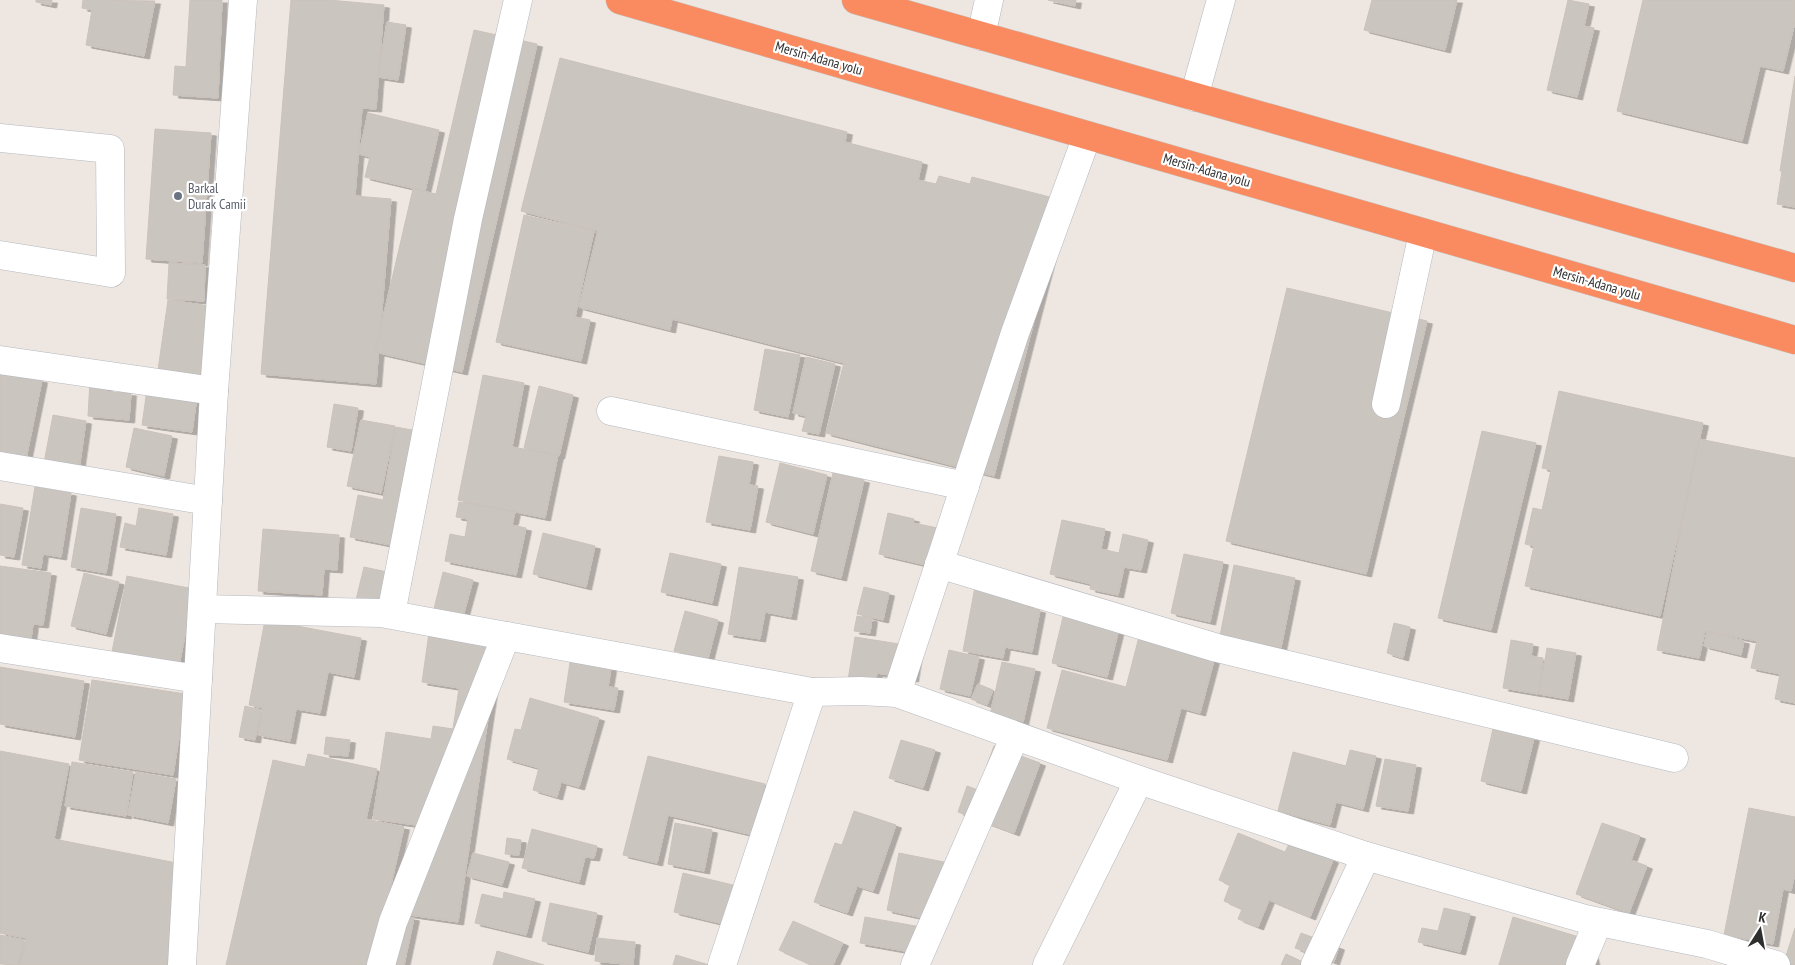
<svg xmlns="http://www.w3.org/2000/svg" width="1795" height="965" viewBox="0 0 1795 965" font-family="'PT Sans Narrow',sans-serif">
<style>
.building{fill:#cac5bf;stroke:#cac2ba;filter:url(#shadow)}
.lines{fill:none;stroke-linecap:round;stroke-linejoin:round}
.street-casing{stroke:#b4b8c0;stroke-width:29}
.secondary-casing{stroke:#b4b8c0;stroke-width:29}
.highway-casing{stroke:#c4c4c4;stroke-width:29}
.street{stroke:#fff;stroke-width:28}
.secondary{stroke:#fff;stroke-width:28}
.highway{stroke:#fa8b60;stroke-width:28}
.worship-dot{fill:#6b7280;stroke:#fff;stroke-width:2}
.labels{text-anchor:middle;stroke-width:4.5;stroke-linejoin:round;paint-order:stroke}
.street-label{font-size:14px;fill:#2e2e2e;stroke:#fff}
.worship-label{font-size:14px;fill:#5b616d;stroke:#fff;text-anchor:start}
</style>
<defs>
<filter id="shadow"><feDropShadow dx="5.5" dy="3" stdDeviation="0" flood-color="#0004"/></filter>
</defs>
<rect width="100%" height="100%" fill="#eee7e1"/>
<g class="building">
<path d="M 36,0 L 52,0 L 51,5 L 36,2 Z"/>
<path d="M 83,0 L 155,1 L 144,56 L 86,45 L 92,10 L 82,8 Z"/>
<path d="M 190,0 L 222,0 L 218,98 L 173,95 L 175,66 L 186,67 Z"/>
<path d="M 291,0 L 329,0 L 384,5 L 376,109 L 362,108 L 355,196 L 391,199 L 376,384 L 261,374 Z"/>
<path d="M 1048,0 L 1076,0 L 1075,6 Z"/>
<path d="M 1372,0 L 1457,0 L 1445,50 L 1364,30 Z"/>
<path d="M 1568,0 L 1589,4 L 1584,26 L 1594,28 L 1577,97 L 1547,90 Z"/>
<path d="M 1643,0 L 1795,0 L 1795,22 L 1783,71 L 1760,66 L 1742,141 L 1617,111 Z"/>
<path d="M 387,22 L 406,25 L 398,80 L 378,77 Z"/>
<path d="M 474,30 L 537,44 L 462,372 L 375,352 L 413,189 L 436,194 Z"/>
<path d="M 560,58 L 847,132 L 845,142 L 922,162 L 918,180 L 936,184 L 939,176 L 970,184 L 972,177 L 1065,201 L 994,476 L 826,433 L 844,363 L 672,319 L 670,330 L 579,307 L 598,231 L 521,211 Z"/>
<path d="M 1795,76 L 1795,207 L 1777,204 L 1782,171 L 1780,171 Z"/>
<path d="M 368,113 L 439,130 L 425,191 L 365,177 L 370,157 L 359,154 Z"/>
<path d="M 155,129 L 211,133 L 202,263 L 146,259 Z"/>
<path d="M 524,215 L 594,231 L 575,317 L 590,320 L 581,361 L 496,342 Z"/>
<path d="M 169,263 L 205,265 L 204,301 L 167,299 Z"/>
<path d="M 1287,288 L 1427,321 L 1366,574 L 1226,541 Z"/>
<path d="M 168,300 L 210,306 L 199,383 L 157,377 Z"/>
<path d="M 765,349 L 800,355 L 788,417 L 754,410 Z"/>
<path d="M 806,357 L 835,364 L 819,434 L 802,431 L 806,416 L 793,413 Z"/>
<path d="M 0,371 L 42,380 L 26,459 L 0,453 Z"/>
<path d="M 483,375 L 524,383 L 512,447 L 558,455 L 545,518 L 458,500 Z"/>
<path d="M 90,380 L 108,381 L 107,392 L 131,393 L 129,420 L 88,416 Z"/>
<path d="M 539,386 L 573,395 L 559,456 L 524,448 Z"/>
<path d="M 147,390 L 197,397 L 192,432 L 142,425 Z"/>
<path d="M 1559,391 L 1703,423 L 1660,616 L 1525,586 L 1534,546 L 1525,544 L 1533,508 L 1542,510 L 1551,470 L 1542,468 Z"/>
<path d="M 334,404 L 358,408 L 351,451 L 327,447 Z"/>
<path d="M 53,415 L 86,421 L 79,469 L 44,463 Z"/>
<path d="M 361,420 L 395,426 L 381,493 L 347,486 Z"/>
<path d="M 396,427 L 423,432 L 401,547 L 350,537 L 358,495 L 383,500 Z"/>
<path d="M 134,428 L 172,436 L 164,476 L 126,467 Z"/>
<path d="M 1482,431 L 1536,443 L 1491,630 L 1438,618 Z"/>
<path d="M 1699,439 L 1795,458 L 1795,703 L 1775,699 L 1780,674 L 1751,668 L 1757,641 L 1705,631 L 1699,658 L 1657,650 Z"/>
<path d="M 719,456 L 753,462 L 749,485 L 758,486 L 750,530 L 706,522 Z"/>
<path d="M 780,463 L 827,475 L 813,534 L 766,522 Z"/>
<path d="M 833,473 L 864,480 L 841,578 L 811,571 Z"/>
<path d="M 35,487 L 71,493 L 61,557 L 43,554 L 41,568 L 22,565 Z"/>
<path d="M 459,502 L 515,512 L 512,525 L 526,528 L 516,575 L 445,561 L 450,534 L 465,537 L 468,519 L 456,517 Z"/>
<path d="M 0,504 L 23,508 L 14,557 L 0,555 Z"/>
<path d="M 81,508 L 116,514 L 106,573 L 71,567 Z"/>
<path d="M 139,508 L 173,514 L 166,555 L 120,547 L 125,523 L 136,526 Z"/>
<path d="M 888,513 L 914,519 L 913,523 L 938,528 L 930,566 L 879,554 Z"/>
<path d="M 1062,520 L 1105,529 L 1101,549 L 1119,553 L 1123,534 L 1148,540 L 1141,570 L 1124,567 L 1118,595 L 1090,589 L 1091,584 L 1050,574 Z"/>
<path d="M 263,529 L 339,535 L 337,570 L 324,569 L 322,595 L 258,591 Z"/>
<path d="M 543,533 L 595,546 L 586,587 L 533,574 Z"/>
<path d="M 670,553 L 721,564 L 712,603 L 661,592 Z"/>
<path d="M 1184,554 L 1223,562 L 1210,622 L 1171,613 Z"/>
<path d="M 1234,565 L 1295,578 L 1281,648 L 1220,636 Z"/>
<path d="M 0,566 L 51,573 L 43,625 L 33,624 L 30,647 L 0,642 Z"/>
<path d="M 364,567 L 406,576 L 397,614 L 355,604 Z"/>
<path d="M 739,567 L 798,577 L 791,617 L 765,612 L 760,639 L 728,634 Z"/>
<path d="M 443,572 L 473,580 L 462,620 L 433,613 Z"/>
<path d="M 84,573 L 119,582 L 106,634 L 71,626 Z"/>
<path d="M 127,576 L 194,589 L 176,681 L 109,667 Z"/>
<path d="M 864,587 L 889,593 L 883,620 L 857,614 Z"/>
<path d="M 975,587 L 1029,597 L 1027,607 L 1040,610 L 1032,652 L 1005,647 L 1003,658 L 963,651 Z"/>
<path d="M 685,611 L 718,620 L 708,659 L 674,651 Z"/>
<path d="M 857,616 L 872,619 L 870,633 L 854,631 Z"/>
<path d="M 1063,617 L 1119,629 L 1107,677 L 1052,663 Z"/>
<path d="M 265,620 L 361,638 L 354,677 L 328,672 L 320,713 L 296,709 L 290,741 L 258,735 L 263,708 L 249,705 Z"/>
<path d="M 1394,623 L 1410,627 L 1403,658 L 1387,653 Z"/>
<path d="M 1141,629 L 1217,649 L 1200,713 L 1181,708 L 1167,760 L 1047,728 L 1062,670 L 1126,687 Z"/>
<path d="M 1707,632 L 1744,641 L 1741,655 L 1704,646 Z"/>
<path d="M 429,633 L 499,644 L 458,922 L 403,914 L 416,825 L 373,819 L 386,732 L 431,739 L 433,726 L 453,729 L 459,688 L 422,682 Z"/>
<path d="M 855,637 L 918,647 L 913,679 L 877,673 L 875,684 L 848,680 Z"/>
<path d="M 1511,640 L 1533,644 L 1531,656 L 1543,658 L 1538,694 L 1503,688 Z"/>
<path d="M 1547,648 L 1576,653 L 1568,699 L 1539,694 Z"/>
<path d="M 949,650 L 979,657 L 970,696 L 940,689 Z"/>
<path d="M 571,656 L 612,662 L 608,687 L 618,688 L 614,710 L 564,702 Z"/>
<path d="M 1002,662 L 1035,669 L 1023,722 L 990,715 Z"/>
<path d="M 0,667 L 84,681 L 75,737 L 0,724 Z"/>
<path d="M 92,680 L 186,694 L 173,775 L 79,760 Z"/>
<path d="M 978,684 L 993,690 L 987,705 L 971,699 Z"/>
<path d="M 530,698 L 599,718 L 579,787 L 561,782 L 557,797 L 533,790 L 539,768 L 507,759 L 515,729 L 521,730 Z"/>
<path d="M 245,706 L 261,710 L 255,740 L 239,737 Z"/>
<path d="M 1493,729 L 1534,738 L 1521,791 L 1481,781 Z"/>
<path d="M 326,737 L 350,740 L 348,756 L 324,754 Z"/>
<path d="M 901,740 L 935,750 L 923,788 L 889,778 Z"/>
<path d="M 994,746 L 1040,763 L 1014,833 L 958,812 L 967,786 L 978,790 Z"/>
<path d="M 1350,750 L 1376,756 L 1363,809 L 1336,802 L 1330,825 L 1278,811 L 1293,752 L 1346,766 Z"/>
<path d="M 0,751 L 69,764 L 54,839 L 187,865 L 167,965 L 20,965 L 26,938 L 0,933 Z"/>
<path d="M 308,754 L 377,769 L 366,819 L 404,827 L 385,912 L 414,918 L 404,965 L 226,965 L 273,760 L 305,767 Z"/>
<path d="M 648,756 L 765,784 L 753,835 L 668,815 L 657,863 L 623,855 Z"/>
<path d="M 1385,759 L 1416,765 L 1408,811 L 1376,806 Z"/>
<path d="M 72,762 L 133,772 L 126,816 L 65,806 Z"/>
<path d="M 136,772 L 176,779 L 168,823 L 128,815 Z"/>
<path d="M 1749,808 L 1795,817 L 1795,873 L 1791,891 L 1783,889 L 1773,944 L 1724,935 Z"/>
<path d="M 854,811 L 896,825 L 873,891 L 857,886 L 847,913 L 814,902 L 835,843 L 842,845 Z"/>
<path d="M 675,823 L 712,830 L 704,871 L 668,864 Z"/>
<path d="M 1602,823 L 1640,836 L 1631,860 L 1647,866 L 1629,913 L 1576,894 Z"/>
<path d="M 532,829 L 597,846 L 594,858 L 585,857 L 579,882 L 522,868 Z"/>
<path d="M 1238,833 L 1285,852 L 1290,842 L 1333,860 L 1310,917 L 1269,900 L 1258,927 L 1238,919 L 1242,909 L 1224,901 L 1230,885 L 1219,880 Z"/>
<path d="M 507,838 L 521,840 L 519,855 L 505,854 Z"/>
<path d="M 473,853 L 509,862 L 502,885 L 467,876 Z"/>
<path d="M 899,853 L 944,862 L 932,920 L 887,910 Z"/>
<path d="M 683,873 L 737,886 L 728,925 L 674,912 Z"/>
<path d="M 504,892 L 535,899 L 526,935 L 475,923 L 482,894 L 503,899 Z"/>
<path d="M 550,903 L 597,913 L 588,952 L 542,941 Z"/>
<path d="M 1444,908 L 1470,914 L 1460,952 L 1418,942 L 1422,928 L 1438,931 Z"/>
<path d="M 865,917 L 921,927 L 916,953 L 860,943 Z"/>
<path d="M 1513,917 L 1589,940 L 1595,965 L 1499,965 Z"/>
<path d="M 793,921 L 843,943 L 833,965 L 812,965 L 779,950 Z"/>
<path d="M 1795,928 L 1795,965 L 1784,962 Z"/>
<path d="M 1301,933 L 1339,947 L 1334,962 L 1295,948 Z"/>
<path d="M 0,935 L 24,940 L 18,965 L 0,964 Z"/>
<path d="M 597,938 L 635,942 L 633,965 L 595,961 Z"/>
<path d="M 497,951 L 544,965 L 493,965 Z"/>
<path d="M 1286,954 L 1309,965 L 1281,965 Z"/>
<path d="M 676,955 L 709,965 L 673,965 Z"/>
</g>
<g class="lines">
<defs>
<g id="street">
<path d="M 981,36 L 989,0"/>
<path d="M 1194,97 L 1221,0"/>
<path d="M 0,138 L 110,149 L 111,273 L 0,255"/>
<path d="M 0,360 L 214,391"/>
<path d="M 1386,404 L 1423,233"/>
<path d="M 611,411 L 965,486"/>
<path d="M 0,466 L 208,501"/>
<path d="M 939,564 L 1217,648 L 1674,758"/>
<path d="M 202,609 L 381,613 L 812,692 L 860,691 L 897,693 L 1139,780 L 1366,856 L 1585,919 L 1707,944 L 1776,965"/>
<path d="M 391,614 L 468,219 L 518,0"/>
<path d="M 0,648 L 198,679"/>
<path d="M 897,693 L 1015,333 L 1087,136"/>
<path d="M 381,965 L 393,922 L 506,636"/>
<path d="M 722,965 L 812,692"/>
<path d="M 915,965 L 1015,736"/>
<path d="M 1047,965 L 1139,780"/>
<path d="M 1315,965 L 1366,856"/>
<path d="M 1580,965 L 1598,922"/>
</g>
<path id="secondary" d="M 182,965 L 214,391 L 243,0"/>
<g id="highway">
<path d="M 620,0 L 1795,340"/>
<path d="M 856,0 L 1795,268"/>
</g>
</defs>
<use href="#street" class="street-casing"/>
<use href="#secondary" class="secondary-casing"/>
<use href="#highway" class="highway-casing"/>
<use href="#street" class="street"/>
<use href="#secondary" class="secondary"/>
<use href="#highway" class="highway"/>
</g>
<circle class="worship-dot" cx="178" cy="196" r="5"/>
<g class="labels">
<g class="street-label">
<text transform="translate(819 58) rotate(16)" y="5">Mersin-Adana yolu</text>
<text transform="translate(1207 170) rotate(16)" y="5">Mersin-Adana yolu</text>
<text transform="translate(1597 283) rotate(16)" y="5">Mersin-Adana yolu</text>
</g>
<g class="worship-label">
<text x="188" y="193">Barkal<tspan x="188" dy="16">Durak Camii</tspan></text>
</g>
</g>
<g transform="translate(1760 930) rotate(11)" stroke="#ffffff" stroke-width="4" paint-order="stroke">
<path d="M0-4L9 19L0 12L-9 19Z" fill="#2e2e2e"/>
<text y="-8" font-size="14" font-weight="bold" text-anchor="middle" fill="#2e2e2e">K</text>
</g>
</svg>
